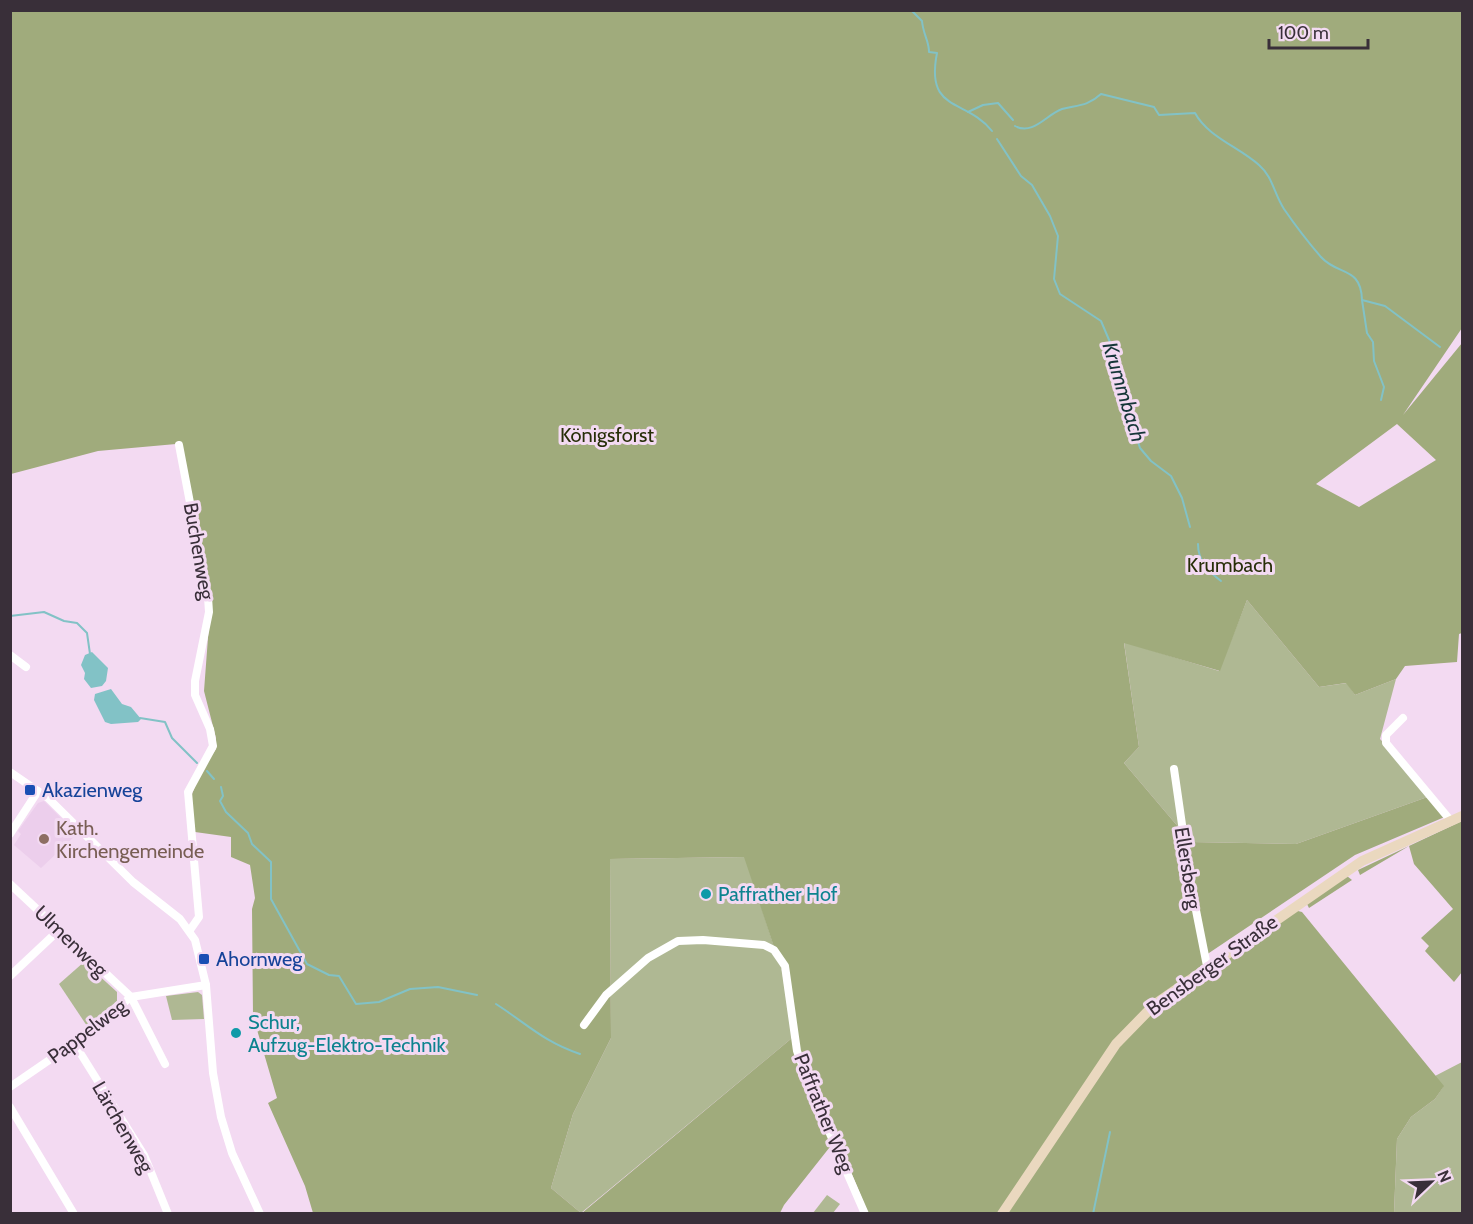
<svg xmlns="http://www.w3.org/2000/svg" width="1473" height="1224" viewBox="0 0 1473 1224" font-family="Cabin,sans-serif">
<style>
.built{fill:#ecceec}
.green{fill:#afb893}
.forest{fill:#a0ab7c;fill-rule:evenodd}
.water{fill:#82c2c6}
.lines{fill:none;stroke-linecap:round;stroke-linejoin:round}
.stream{stroke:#82c2c6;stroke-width:2}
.street{stroke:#fff;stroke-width:8}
.secondary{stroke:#ead8bf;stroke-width:10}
.transit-dot{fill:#1a4fb4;stroke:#f3daf2;stroke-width:2}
.education-dot{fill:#8d6e63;stroke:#f3daf2;stroke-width:2}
.culture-dot{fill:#0f9aa8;stroke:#f3daf2;stroke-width:2}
.labels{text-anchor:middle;stroke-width:6;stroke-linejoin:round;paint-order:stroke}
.park-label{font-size:20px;fill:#272e08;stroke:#f3daf2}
.street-label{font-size:20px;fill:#392f39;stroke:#f3daf2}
.transit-label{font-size:20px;fill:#164399;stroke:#f3daf2;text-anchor:start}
.education-label{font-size:20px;fill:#785e54;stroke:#f3daf2;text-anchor:start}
.culture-label{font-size:20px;fill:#0d838f;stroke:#f3daf2;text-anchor:start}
.water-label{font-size:21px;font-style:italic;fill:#153638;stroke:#f3daf2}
</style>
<rect width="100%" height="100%" fill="#f3daf2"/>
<path class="built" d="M 44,801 L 77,834 L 41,868 L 14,845 L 21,834 L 18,831 L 38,803 Z"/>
<g class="green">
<path d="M 1247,600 L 1319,687 L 1347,683 L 1355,695 L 1396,679 L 1380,739 L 1433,795 L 1296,844 L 1191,842 L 1124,763 L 1139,747 L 1124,642 L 1219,671 Z"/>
<path d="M 745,857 L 782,971 L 792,1038 L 581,1213 L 551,1188 L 573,1114 L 611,1038 L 610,859 Z"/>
<path d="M 84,962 L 117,992 L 117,1001 L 87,1026 L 59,984 Z"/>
<path d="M 198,992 L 202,995 L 204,1019 L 172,1020 L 166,996 Z"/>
<path d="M 1462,1062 L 1462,1213 L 1394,1214 L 1397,1139 L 1411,1117 L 1435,1099 L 1443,1087 L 1435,1076 Z"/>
<path d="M 827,1195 L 840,1204 L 833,1213 L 813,1213 Z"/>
</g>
<g class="forest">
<path d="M 11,11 L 1462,11 L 1462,328 L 1403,415 L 1462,343 L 1462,633 L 1459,634 L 1457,662 L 1405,666 L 1396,679 L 1355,695 L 1346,683 L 1319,687 L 1247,600 L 1220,671 L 1124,643 L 1139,747 L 1124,763 L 1191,842 L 1296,844 L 1433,795 L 1447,816 L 1355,855 L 1206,955 L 1208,969 L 1294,910 L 1302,912 L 1444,1086 L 1435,1099 L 1411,1117 L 1397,1139 L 1394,1213 L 868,1213 L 837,1138 L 784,1205 L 780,1213 L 582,1213 L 792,1038 L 782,971 L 744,857 L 610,859 L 611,1038 L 573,1114 L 551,1188 L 581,1213 L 313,1213 L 305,1186 L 268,1103 L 277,1098 L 253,1016 L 252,909 L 255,898 L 250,865 L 231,857 L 231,837 L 195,832 L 191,797 L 200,773 L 216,749 L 216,738 L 204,691 L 210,611 L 176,444 L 98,451 L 11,474 ZM 1397,424 L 1436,460 L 1359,507 L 1316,484 Z"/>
<path d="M 1462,821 L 1462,972 L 1454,982 L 1425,951 L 1429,946 L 1421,938 L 1453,909 L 1414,864 L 1409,846 L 1360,875 L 1358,870 Z"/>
<path d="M 1347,876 L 1352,880 L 1309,908 L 1307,904 Z"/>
</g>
<g class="water">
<path d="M 92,652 L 108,668 L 106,681 L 102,686 L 91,688 L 84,679 L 85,673 L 81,665 L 85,655 Z"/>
<path d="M 111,689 L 122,704 L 131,707 L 141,719 L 138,722 L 111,724 L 105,722 L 94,700 L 95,694 Z"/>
</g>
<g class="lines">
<g class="stream">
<path d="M 911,10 L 922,21 C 923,34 929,41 929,52 L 937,53 C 925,113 966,98 992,131"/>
<path d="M 968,112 L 983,105 L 998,103 L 1013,120"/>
<path d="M 1015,126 C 1033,136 1047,114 1062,109 C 1078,105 1088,106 1101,94 L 1154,107 L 1159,115 L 1195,113 C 1208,137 1239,147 1259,165 C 1273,177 1274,194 1284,209 C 1295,225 1308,242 1321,257 C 1338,276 1361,266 1362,300 L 1385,306 L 1440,347"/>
<path d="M 997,139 L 1021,176 L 1032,185 L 1050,216 L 1058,236 L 1054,279 L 1060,294 L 1101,321 L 1118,361 L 1117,378 L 1140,448 L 1151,461 L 1171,476 L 1182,498 L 1190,527"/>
<path d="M 1362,300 L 1367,333 L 1373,342 L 1374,361 L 1384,387 L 1381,400"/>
<path d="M 1198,544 C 1198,561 1208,571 1221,581"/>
<path d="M 10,616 L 44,612 L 64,621 L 77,623 L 87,633 L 90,654"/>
<path d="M 140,718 L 165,722 L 172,738 L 197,763"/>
<path d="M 207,771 L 214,779"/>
<path d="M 221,787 L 223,796 L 220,801 L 226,812 L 248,833 L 252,844 L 271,862 L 271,899 L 307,964 L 329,975 L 339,976 L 356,1004 L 379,1002 L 410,989 L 438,987 L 477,995"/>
<path d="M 496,1004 C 527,1024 544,1042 580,1054"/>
<path d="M 1093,1214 L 1110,1132"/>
</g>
<g class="street">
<path d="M 179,445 L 208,597 L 209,612 L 195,681 L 195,695 L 210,729 L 213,746 L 188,792 L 199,917 L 190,930"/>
<path d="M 10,655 L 26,667"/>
<path d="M 1403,718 L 1386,735 L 1386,743 L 1451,821"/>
<path d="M 1174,769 L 1190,880 L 1207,966"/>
<path d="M 10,772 L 48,798 L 133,882 L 180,919 L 195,940 L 206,985 L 213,1073 L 221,1117 L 232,1153 L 260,1214"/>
<path d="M 10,834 L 38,791"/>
<path d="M 10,884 L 131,997 L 165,1064"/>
<path d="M 10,976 L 59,930"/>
<path d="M 584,1025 L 606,995 L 648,958 L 678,941 L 703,940 L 764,945 L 774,950 L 785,966 L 797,1051 L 813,1095 L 865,1214"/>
<path d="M 74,1043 L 144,1155 L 168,1214"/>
<path d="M 10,1087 L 74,1043 L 131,997 L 206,985"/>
<path d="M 10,1107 L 74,1214"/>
</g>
<path class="secondary" d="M 1002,1214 L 1116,1044 L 1155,1004 L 1362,861 L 1462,816"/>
</g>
<g class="transit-dot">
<rect x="24" y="784" width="12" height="12" rx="3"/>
<rect x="198" y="953" width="12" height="12" rx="3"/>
</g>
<circle class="education-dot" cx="44" cy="839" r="6"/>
<g class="culture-dot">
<circle cx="706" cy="894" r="6"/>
<circle cx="236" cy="1033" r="6"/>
</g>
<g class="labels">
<g class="park-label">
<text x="607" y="442">Königsforst</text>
<text x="1230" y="572">Krumbach</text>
</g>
<g class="street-label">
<text transform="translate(199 551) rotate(80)" y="7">Buchenweg</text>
<text transform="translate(1188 868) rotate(81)" y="7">Ellersberg</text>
<text transform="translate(71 941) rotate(44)" y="7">Ulmenweg</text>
<text transform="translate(1212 965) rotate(-36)" y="7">Bensberger Straße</text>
<text transform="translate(87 1031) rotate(-37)" y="7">Pappelweg</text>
<text transform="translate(824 1113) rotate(68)" y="7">Paffrather Weg</text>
<text transform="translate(123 1127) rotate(60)" y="7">Lärchenweg</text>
</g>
<g class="transit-label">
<text x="42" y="797">Akazienweg</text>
<text x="216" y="966">Ahornweg</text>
</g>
<g class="education-label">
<text x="56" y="835">Kath.<tspan x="56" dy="23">Kirchengemeinde</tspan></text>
</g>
<g class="culture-label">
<text x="718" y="901">Paffrather Hof</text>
<text x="248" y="1029">Schur,<tspan x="248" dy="23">Aufzug-Elektro-Technik</tspan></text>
</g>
<g class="water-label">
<text transform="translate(1124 392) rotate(73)" y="7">Krummbach</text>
</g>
</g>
<rect width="1473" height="1224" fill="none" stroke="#392f39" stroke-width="24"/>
<g transform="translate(1431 1182) rotate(67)" stroke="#f3daf2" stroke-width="4.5" paint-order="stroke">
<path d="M0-4.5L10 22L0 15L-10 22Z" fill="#392f39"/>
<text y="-9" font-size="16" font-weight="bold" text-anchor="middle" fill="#392f39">N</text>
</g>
<path d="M1269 39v9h99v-9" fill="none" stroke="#392f39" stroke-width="3"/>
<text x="1278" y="39" font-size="18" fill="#392f39" stroke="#f3daf2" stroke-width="4.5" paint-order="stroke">100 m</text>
</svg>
